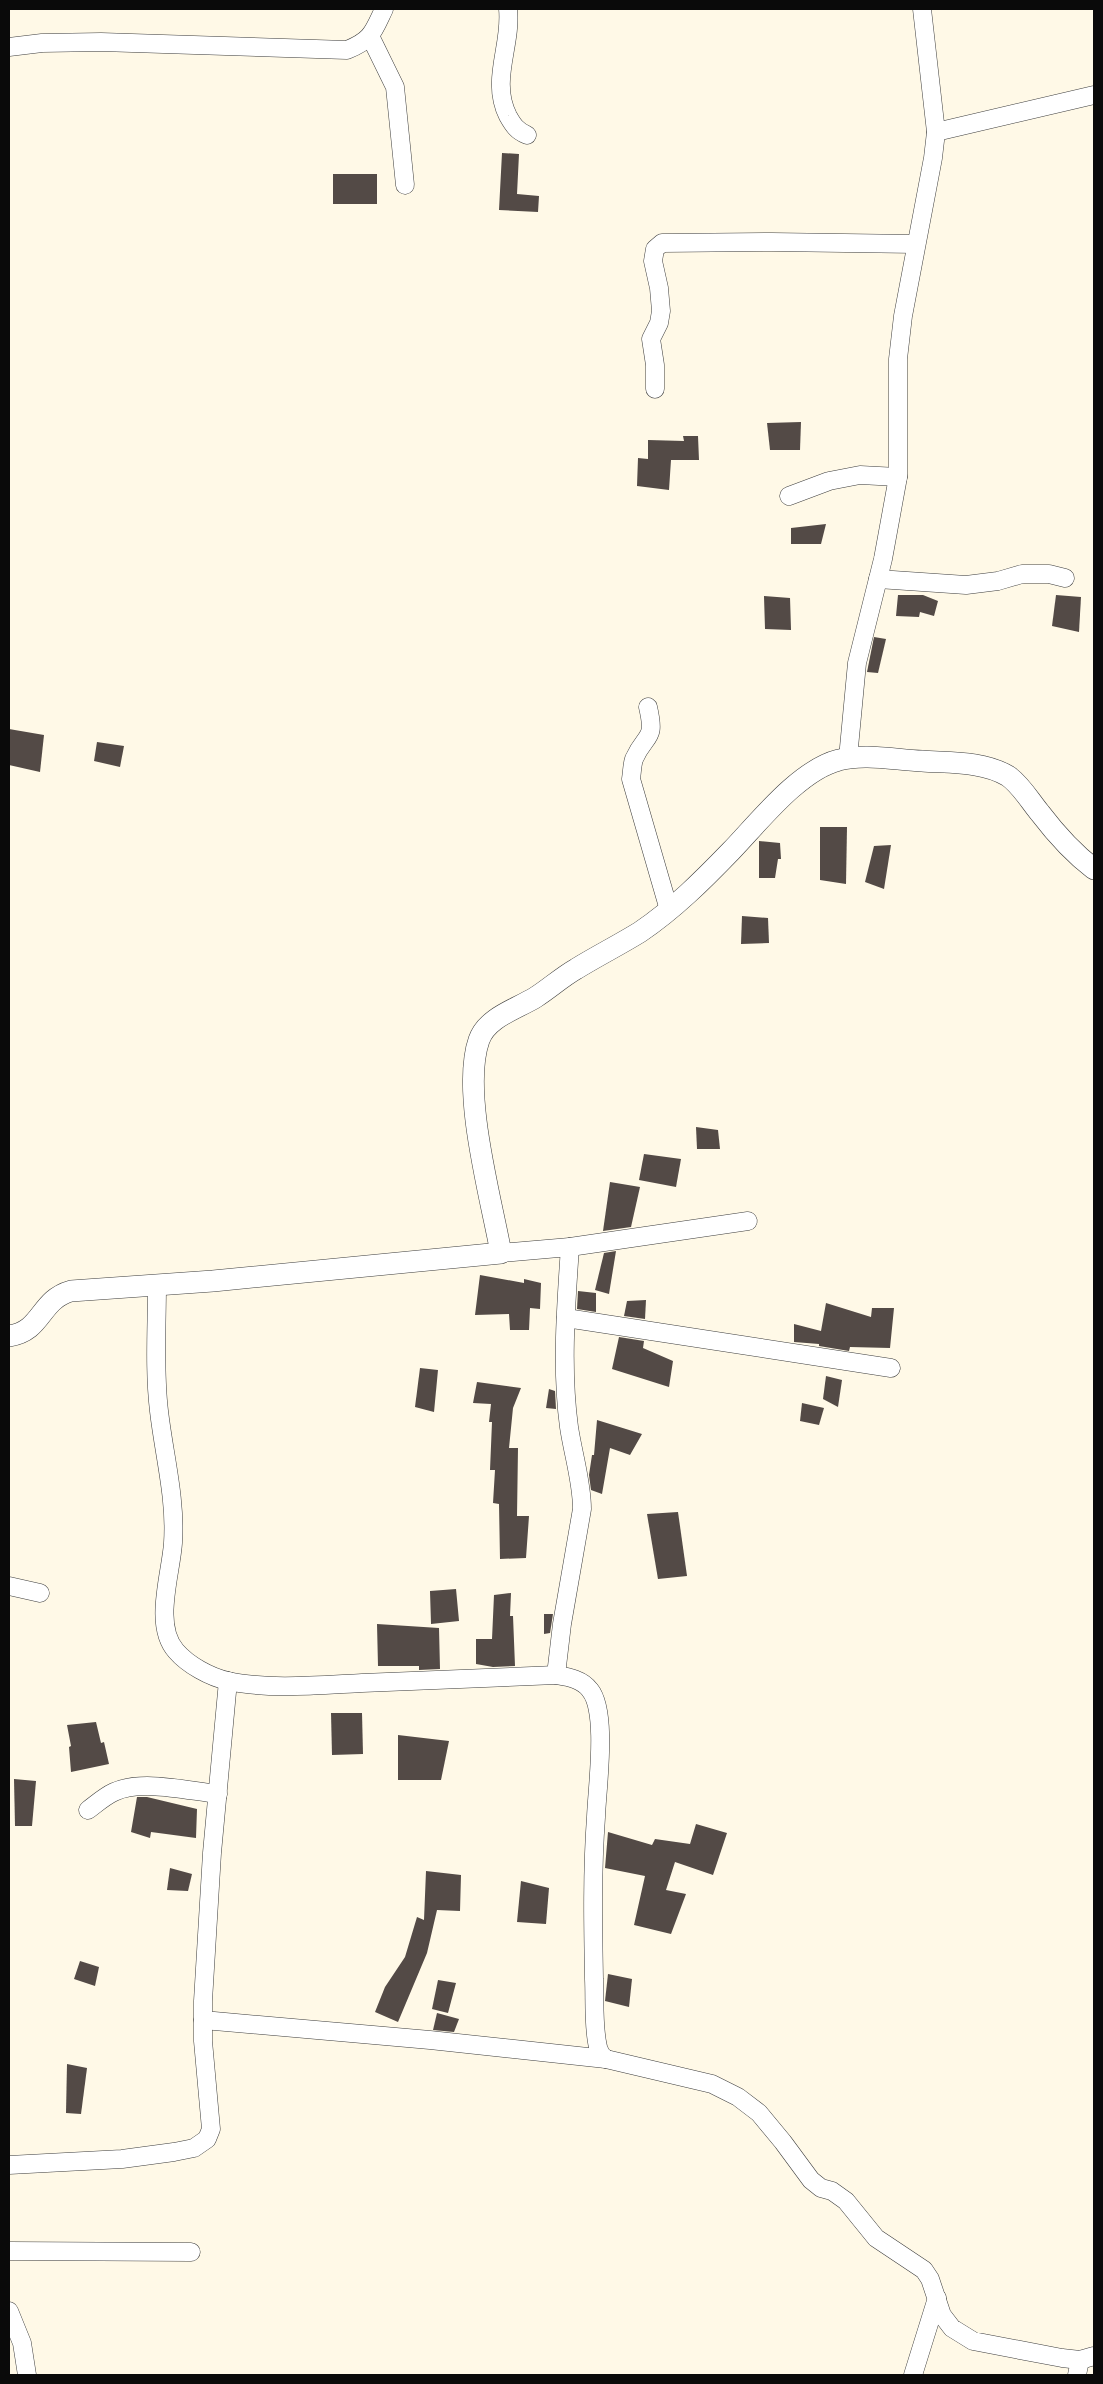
<svg xmlns="http://www.w3.org/2000/svg" width="1103" height="2384" viewBox="0 0 1103 2384" font-family="'Times New Roman',serif">
<style>
.building{fill:#534a46}
.lines{fill:none;stroke-linecap:round;stroke-linejoin:round}
.minor-casing{stroke:#3d3d3d;stroke-width:19}
.tertiary-casing{stroke:#3d3d3d;stroke-width:22}
.minor{stroke:#fff;stroke-width:18}
.tertiary{stroke:#fff;stroke-width:21}
</style>
<rect width="100%" height="100%" fill="#fff9e7"/>
<g class="building">
<path d="M 502,153 L 519,154 L 517,194 L 539,196 L 538,212 L 499,210 Z"/>
<rect x="333" y="174" width="44" height="30"/>
<path d="M 801,422 L 800,450 L 770,450 L 767,423 Z"/>
<path d="M 683,436 L 698,436 L 699,460 L 671,460 L 669,490 L 637,486 L 638,458 L 648,459 L 648,440 L 684,441 Z"/>
<path d="M 826,524 L 821,544 L 791,544 L 791,528 Z"/>
<path d="M 898,595 L 923,595 L 938,601 L 934,616 L 920,612 L 919,617 L 896,616 Z"/>
<path d="M 1056,595 L 1081,597 L 1079,632 L 1052,626 Z"/>
<path d="M 764,596 L 790,598 L 791,630 L 765,629 Z"/>
<path d="M 874,637 L 886,639 L 878,673 L 867,672 Z"/>
<path d="M 9,729 L 44,735 L 40,772 L 9,765 Z"/>
<path d="M 97,742 L 124,746 L 120,767 L 94,761 Z"/>
<path d="M 820,827 L 847,827 L 846,884 L 820,880 Z"/>
<path d="M 759,841 L 780,843 L 781,859 L 778,859 L 775,878 L 759,878 Z"/>
<path d="M 891,845 L 884,889 L 865,882 L 874,846 Z"/>
<path d="M 742,916 L 768,918 L 769,943 L 741,944 Z"/>
<path d="M 696,1127 L 718,1130 L 720,1149 L 697,1149 Z"/>
<path d="M 644,1154 L 681,1159 L 676,1187 L 639,1180 Z"/>
<path d="M 610,1182 L 640,1187 L 631,1227 L 603,1231 Z"/>
<path d="M 616,1251 L 609,1294 L 595,1290 L 604,1253 Z"/>
<path d="M 480,1275 L 524,1283 L 524,1279 L 541,1283 L 540,1309 L 530,1308 L 529,1330 L 510,1330 L 509,1314 L 475,1315 Z"/>
<path d="M 578,1291 L 596,1293 L 596,1312 L 577,1309 Z"/>
<path d="M 646,1300 L 645,1319 L 624,1316 L 627,1301 Z"/>
<path d="M 826,1303 L 871,1317 L 872,1308 L 894,1308 L 890,1348 L 850,1347 L 849,1351 L 819,1346 L 819,1344 L 794,1342 L 794,1324 L 821,1331 Z"/>
<path d="M 619,1337 L 644,1341 L 643,1348 L 673,1361 L 669,1387 L 612,1369 Z"/>
<path d="M 420,1368 L 438,1370 L 434,1412 L 415,1407 Z"/>
<path d="M 826,1376 L 842,1380 L 838,1407 L 823,1399 Z"/>
<path d="M 477,1382 L 521,1388 L 513,1408 L 509,1448 L 518,1448 L 517,1516 L 529,1516 L 526,1558 L 500,1559 L 499,1504 L 493,1503 L 495,1470 L 490,1470 L 492,1422 L 489,1422 L 491,1404 L 473,1403 Z"/>
<path d="M 549,1389 L 555,1391 L 556,1409 L 546,1408 Z"/>
<path d="M 802,1403 L 824,1408 L 819,1425 L 800,1421 Z"/>
<path d="M 597,1420 L 642,1434 L 630,1455 L 610,1448 L 602,1494 L 591,1490 L 589,1475 L 592,1455 L 594,1455 Z"/>
<path d="M 678,1512 L 687,1576 L 658,1579 L 647,1514 Z"/>
<path d="M 456,1589 L 459,1621 L 431,1624 L 430,1591 Z"/>
<path d="M 511,1593 L 510,1616 L 513,1616 L 515,1666 L 493,1667 L 476,1664 L 476,1639 L 492,1639 L 494,1595 Z"/>
<path d="M 544,1614 L 553,1614 L 550,1633 L 544,1634 Z"/>
<path d="M 377,1624 L 439,1628 L 440,1669 L 419,1670 L 419,1666 L 378,1666 Z"/>
<path d="M 331,1713 L 362,1713 L 363,1754 L 332,1755 Z"/>
<path d="M 96,1722 L 101,1743 L 104,1742 L 109,1764 L 71,1772 L 69,1747 L 71,1746 L 67,1725 Z"/>
<path d="M 398,1735 L 449,1741 L 441,1780 L 398,1780 Z"/>
<path d="M 14,1779 L 36,1781 L 32,1826 L 15,1826 Z"/>
<path d="M 137,1797 L 147,1797 L 197,1809 L 196,1838 L 151,1832 L 150,1838 L 131,1832 Z"/>
<path d="M 696,1824 L 727,1833 L 713,1875 L 675,1862 L 666,1890 L 686,1894 L 671,1934 L 634,1925 L 645,1876 L 605,1868 L 608,1832 L 652,1845 L 655,1839 L 690,1844 Z"/>
<path d="M 170,1868 L 192,1874 L 188,1891 L 167,1890 Z"/>
<path d="M 426,1871 L 461,1875 L 460,1911 L 437,1910 L 427,1953 L 398,2022 L 375,2012 L 385,1987 L 405,1957 L 417,1917 L 424,1920 Z"/>
<path d="M 521,1881 L 549,1888 L 546,1924 L 517,1922 Z"/>
<path d="M 80,1961 L 99,1967 L 95,1986 L 74,1979 Z"/>
<path d="M 608,1974 L 632,1979 L 629,2007 L 605,2001 Z"/>
<path d="M 438,1980 L 456,1983 L 448,2013 L 432,2009 Z"/>
<path d="M 437,2013 L 459,2019 L 454,2032 L 433,2030 Z"/>
<path d="M 67,2064 L 87,2068 L 81,2114 L 66,2113 Z"/>
</g>
<g class="lines">
<defs>
<g id="minor">
<path d="M 508,9 C 512,46 490,80 508,116 C 513,125 517,131 527,135"/>
<path d="M 370,36 L 395,87 L 405,185"/>
<path d="M 9,47 L 42,43 L 101,42 L 347,50 C 372,40 373,32 384,9"/>
<path d="M 936,132 L 1094,95"/>
<path d="M 655,389 L 655,365 L 651,339 L 659,323 L 661,311 L 659,288 L 653,261 L 655,249 L 662,243 L 772,242 L 916,244"/>
<path d="M 789,496 L 829,481 L 860,475 L 898,477"/>
<path d="M 878,579 L 966,585 L 998,581 L 1022,574 L 1049,574 L 1065,578"/>
<path d="M 648,707 C 656,742 646,732 634,759 C 632,765 632,773 631,779 L 669,910"/>
<path d="M 848,758 L 857,663 L 883,559 L 898,477 L 898,359 L 903,316 L 933,158 L 936,132 L 922,9"/>
<path d="M 570,1247 L 748,1221"/>
<path d="M 501,1253 L 570,1247 C 566,1306 561,1368 569,1427 C 573,1454 582,1482 582,1509 L 562,1624 L 556,1675"/>
<path d="M 157,1285 C 157,1326 154,1370 159,1411 C 164,1455 176,1498 173,1543 C 171,1574 153,1625 176,1651 C 188,1665 210,1677 228,1681 C 268,1690 321,1685 362,1683 C 427,1680 492,1678 556,1675 C 568,1677 582,1679 590,1690 C 608,1712 597,1788 596,1817 C 592,1871 593,1925 594,1979 C 595,2001 593,2026 598,2047 C 599,2053 602,2056 606,2059 L 712,2084 L 738,2097 L 759,2113 L 783,2142 L 811,2180 L 821,2188 L 832,2191 L 846,2201 L 876,2238 L 924,2270 L 930,2279 L 942,2315 L 952,2328 L 973,2341 L 1062,2358 L 1080,2360 L 1094,2356"/>
<path d="M 566,1318 L 891,1368"/>
<path d="M 9,1586 L 40,1593"/>
<path d="M 88,1810 C 96,1804 105,1796 114,1792 C 142,1779 188,1791 218,1794"/>
<path d="M 203,2020 L 430,2040 L 606,2059"/>
<path d="M 9,2165 L 122,2159 L 174,2152 L 194,2148 L 207,2139 L 211,2129 L 203,2041 L 203,2001 L 212,1853 L 228,1681"/>
<path d="M 9,2251 L 191,2252"/>
<path d="M 9,2311 L 22,2343 L 27,2375"/>
<path d="M 913,2375 L 937,2298"/>
<path d="M 1077,2375 L 1080,2360"/>
</g>
<path id="tertiary" d="M 9,1336 C 43,1331 39,1300 71,1291 L 213,1281 L 501,1253 C 491,1198 461,1091 479,1040 C 487,1017 517,1009 536,997 C 550,988 562,977 576,969 C 597,956 619,945 640,932 C 674,909 703,880 731,851 C 759,822 799,770 839,760 C 864,753 896,760 922,761 C 950,763 983,761 1008,776 C 1021,785 1030,801 1040,813 C 1056,834 1073,853 1094,869"/>
</defs>
<use href="#minor" class="minor-casing"/>
<use href="#tertiary" class="tertiary-casing"/>
<use href="#minor" class="minor"/>
<use href="#tertiary" class="tertiary"/>
</g>
<rect width="1103" height="2384" fill="none" stroke="#0a0a0a" stroke-width="20"/>
</svg>
